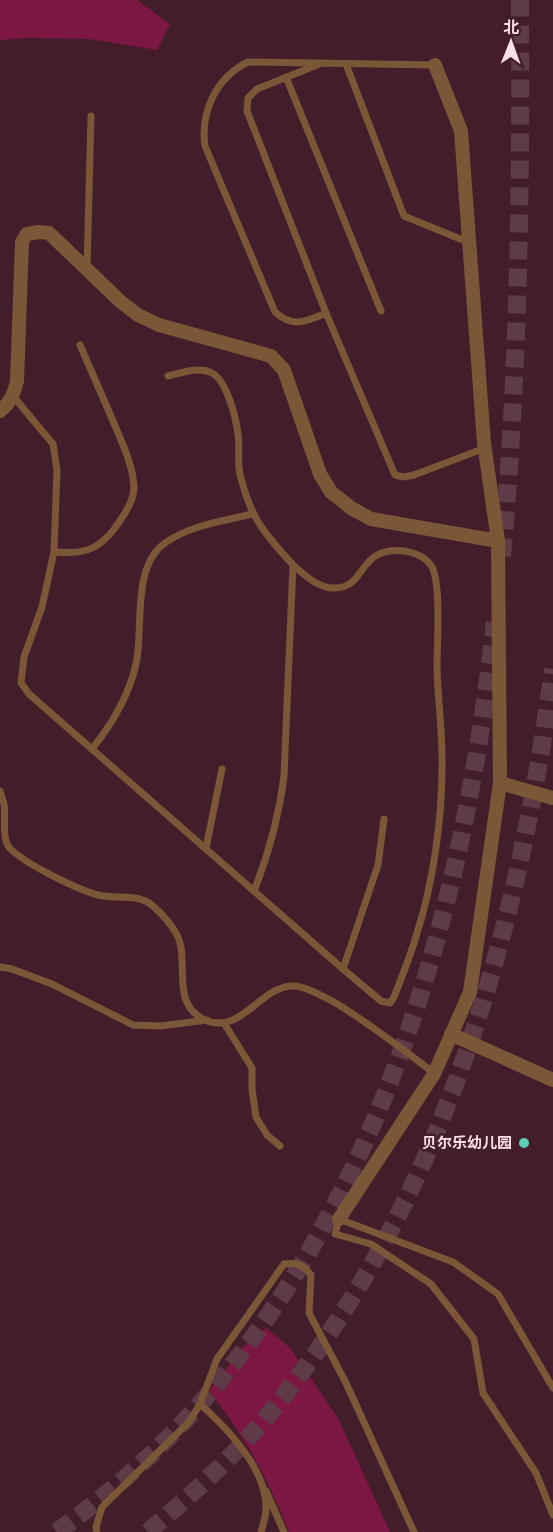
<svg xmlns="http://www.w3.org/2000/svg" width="553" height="1532" viewBox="0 0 553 1532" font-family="Merriweather,'Noto Sans SC',serif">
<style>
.green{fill:#7c1743}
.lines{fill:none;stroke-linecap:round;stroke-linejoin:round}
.secondary-tunnel{stroke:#5e3b46;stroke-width:18;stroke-dasharray:18 9;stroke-linecap:butt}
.lane{stroke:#7b5637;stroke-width:7}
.street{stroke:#7b5637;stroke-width:14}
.poi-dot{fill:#5cceba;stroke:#431e2a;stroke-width:2}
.labels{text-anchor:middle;stroke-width:5;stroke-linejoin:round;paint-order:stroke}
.poi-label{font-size:15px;font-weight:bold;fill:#f9dfe6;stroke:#431e2a;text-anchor:end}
</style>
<rect width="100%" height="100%" fill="#431e2a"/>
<g class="green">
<path d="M 0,0 L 137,0 L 170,24 L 157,50 L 89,39 L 26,38 L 0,40 Z"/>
<path d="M 266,1328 L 290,1348 L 338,1418 L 390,1532 L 289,1532 C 269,1480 244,1435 209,1391 L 243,1347 Z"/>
</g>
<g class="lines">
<g class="secondary-tunnel">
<path d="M 502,556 C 519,371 521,185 520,0"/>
<path d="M 57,1532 C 113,1491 166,1445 211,1391 C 391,1178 465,894 495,622"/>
<path d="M 148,1532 C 189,1497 229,1461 264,1420 C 441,1210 518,936 553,669"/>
</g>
<g class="lane">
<path d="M 322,63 L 257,89 L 248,98 L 247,111 L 326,313 C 306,322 292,328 275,312 L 205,146 C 200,111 217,77 248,62 L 435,65"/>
<path d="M 346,64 L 404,216 L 470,243"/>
<path d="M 286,77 L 381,311"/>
<path d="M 87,269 L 91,116"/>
<path d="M 326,313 L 395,475 L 403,477 L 414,475 L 485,448"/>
<path d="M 13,396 L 53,444 L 57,470 L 54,552 L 42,607 L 24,657 L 21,683 L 29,694 L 343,969 L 381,1001 L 390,1003 L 394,997 C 402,976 411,955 417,933 C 433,884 442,819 442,768 C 443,735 438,702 437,669 C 437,645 441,590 433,569 C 425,551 394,546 377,555 C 359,565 359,589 333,588 C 309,588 279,550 265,532 C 252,515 245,495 240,474 C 237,461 240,447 238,434 C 236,418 227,381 212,373 C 199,366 181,373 168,376"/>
<path d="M 54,552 C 81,554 97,552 115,528 C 123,516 134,502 134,487 C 133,464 121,441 113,421 C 102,396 91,370 80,345"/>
<path d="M 92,749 C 112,724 129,696 136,664 C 144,629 131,567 165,543 C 190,525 224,521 252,514"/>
<path d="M 0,791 C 1,795 3,800 4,804 C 6,816 2,833 7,844 C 15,860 79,890 98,895 C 116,900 139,892 154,907 C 162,914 172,926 177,935 C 190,960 170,1002 203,1019 C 242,1038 260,983 296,986 C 310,988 322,996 334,1002 C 369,1023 401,1048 434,1073"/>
<path d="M 206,848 L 222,769"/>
<path d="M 254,891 C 269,853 279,816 284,776 L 293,565"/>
<path d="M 0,967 L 12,969 L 52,984 L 133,1025 L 161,1026 L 206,1020"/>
<path d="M 343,969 L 378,865 L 384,819"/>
<path d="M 224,1023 L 252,1068 L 252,1089 L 256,1117 L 267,1135 L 280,1146"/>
<path d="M 553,1388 L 498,1294 L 453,1262 L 339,1219 L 335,1234 L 371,1244 L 431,1284 L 474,1339 L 483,1393 L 536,1473 L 553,1515"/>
<path d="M 200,1404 C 228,1429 267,1469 266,1509 C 266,1516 263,1525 261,1532"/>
<path d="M 266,1491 L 284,1532"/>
<path d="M 97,1532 L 96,1527 L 102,1507 L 189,1422 L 200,1404 L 217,1359 L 284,1264 C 297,1262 303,1265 311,1275 L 309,1313 L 346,1383 L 414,1532"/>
</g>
<g class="street">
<path d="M 435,65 L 461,131 L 484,443 L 498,541"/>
<path d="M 0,411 C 10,403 14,394 17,381 L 22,242 L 27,234 L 39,232 L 49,233 L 121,302 L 138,315 L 159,325 L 271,356 L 284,370 L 320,474 L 331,492 L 351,508 L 371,519 L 498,541 L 500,783 L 470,992 L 434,1074 L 339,1219"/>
<path d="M 500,783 L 553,798"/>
<path d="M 451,1034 L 553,1080"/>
</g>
</g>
<circle class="poi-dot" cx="524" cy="1143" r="6"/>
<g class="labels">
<g class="poi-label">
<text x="512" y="1148">贝尔乐幼儿园</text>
</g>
</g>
<g transform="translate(511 42) rotate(1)" stroke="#431e2a" stroke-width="4.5" paint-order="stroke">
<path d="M0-4.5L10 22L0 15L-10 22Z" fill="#f9dfe6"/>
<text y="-9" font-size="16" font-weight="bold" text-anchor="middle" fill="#f9dfe6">北</text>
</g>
</svg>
